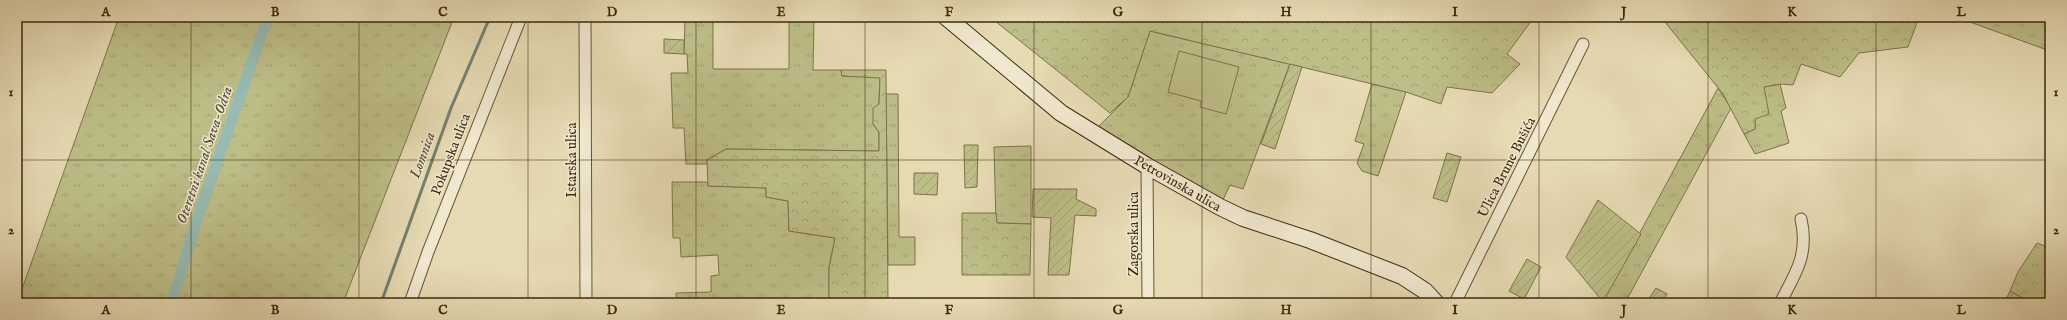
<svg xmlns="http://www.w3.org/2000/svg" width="2067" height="320" viewBox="0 0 2067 320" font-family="'IM FELL English',serif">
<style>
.grass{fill:url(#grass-tufts);stroke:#7e724a}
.forest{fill:url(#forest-crowns);stroke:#7e724a}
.park{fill:#bdbd87;stroke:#7e724a}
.garden{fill:url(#garden-furrows);stroke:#7e724a}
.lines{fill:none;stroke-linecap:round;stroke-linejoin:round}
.stream{stroke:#748070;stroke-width:3}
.canal{stroke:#97bab2;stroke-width:11}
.street-casing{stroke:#695436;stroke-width:13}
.secondary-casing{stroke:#3f280d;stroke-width:18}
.street{stroke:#efe7ce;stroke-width:11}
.secondary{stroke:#efe7ce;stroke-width:16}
.grid{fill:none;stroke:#3f280d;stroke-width:1;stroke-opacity:0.55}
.labels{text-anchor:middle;stroke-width:3;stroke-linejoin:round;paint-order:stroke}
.street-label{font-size:14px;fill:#3f280d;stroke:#efe7ce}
.water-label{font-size:15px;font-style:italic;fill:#554c36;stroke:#efe7ce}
.neatline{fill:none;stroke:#3f280d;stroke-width:1.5}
.grid-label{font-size:13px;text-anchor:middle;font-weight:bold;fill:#3f280d}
</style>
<defs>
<pattern id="grass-tufts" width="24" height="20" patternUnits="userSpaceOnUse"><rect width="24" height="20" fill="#bdbd87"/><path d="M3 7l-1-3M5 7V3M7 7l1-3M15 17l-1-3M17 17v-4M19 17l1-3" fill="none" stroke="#a4a273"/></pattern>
<pattern id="forest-crowns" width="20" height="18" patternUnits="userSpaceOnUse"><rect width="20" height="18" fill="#bdbd87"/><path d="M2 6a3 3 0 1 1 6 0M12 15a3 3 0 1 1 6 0" fill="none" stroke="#a4a273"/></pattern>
<pattern id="garden-furrows" width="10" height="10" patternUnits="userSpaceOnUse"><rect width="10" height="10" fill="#bdbd87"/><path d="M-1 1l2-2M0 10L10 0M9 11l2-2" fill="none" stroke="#a4a273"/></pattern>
</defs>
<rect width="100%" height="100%" fill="#e6dab3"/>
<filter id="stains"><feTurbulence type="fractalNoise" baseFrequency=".005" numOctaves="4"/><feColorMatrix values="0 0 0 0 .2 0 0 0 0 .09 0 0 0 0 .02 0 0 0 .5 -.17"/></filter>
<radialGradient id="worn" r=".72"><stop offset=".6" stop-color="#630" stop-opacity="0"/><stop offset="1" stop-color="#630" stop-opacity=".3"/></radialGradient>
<g class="grass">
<path d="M 119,17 L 454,17 L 343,303 L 17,303 Z"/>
<path d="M 801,17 L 814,17 L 813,70 L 841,70 L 842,76 L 880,77 L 879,104 L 873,124 L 879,132 L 879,151 L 726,149 L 707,160 L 707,164 L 686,164 L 684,128 L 673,128 L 671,73 L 688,73 L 687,54 L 684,54 L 685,18 L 713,18 L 713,69 L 789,69 L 789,19 L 801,19 Z"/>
<path d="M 1956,17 L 2050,17 L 2050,51 Z"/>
<path d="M 1150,31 L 1290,64 L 1243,189 L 1230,185 L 1222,202 L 1096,129 L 1128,97 Z"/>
<path d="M 1372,84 L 1406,92 L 1378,176 L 1362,171 L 1357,163 L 1364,144 L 1355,141 Z"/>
<path d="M 1780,84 L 1786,108 L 1781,111 L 1789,143 L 1755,154 L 1744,134 L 1755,129 L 1755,119 L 1764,87 Z"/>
<path d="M 1718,88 L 1731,108 L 1625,303 L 1602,303 Z"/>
<path d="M 886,94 L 898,94 L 899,237 L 915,237 L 915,265 L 888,265 Z"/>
<path d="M 1031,146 L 1031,224 L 996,223 L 994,147 Z"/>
<path d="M 672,182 L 707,182 L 708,186 L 766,188 L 766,197 L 788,201 L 789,231 L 835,238 L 829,268 L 829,300 L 764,300 L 764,303 L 677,303 L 676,293 L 711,292 L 711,276 L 719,275 L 718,255 L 681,257 L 680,238 L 673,238 Z"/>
<path d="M 2010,291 L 2032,303 L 2004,303 Z"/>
</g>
<g class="forest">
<path d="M 990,17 L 1534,17 L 1507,54 L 1520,64 L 1492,93 L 1447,87 L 1441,104 L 1406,92 L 1150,31 L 1128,97 L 1110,113 Z"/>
<path d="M 1661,17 L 1919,17 L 1908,47 L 1859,53 L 1840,77 L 1801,64 L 1793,85 L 1780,84 L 1764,87 L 1769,114 L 1755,119 L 1755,129 L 1744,134 L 1723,94 Z"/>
<path d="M 841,70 L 886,70 L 888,303 L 764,303 L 764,300 L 829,300 L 829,268 L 835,238 L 789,231 L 788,201 L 766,197 L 766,188 L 708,186 L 707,160 L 726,149 L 879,151 L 879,132 L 873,124 L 873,108 L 879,104 L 880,78 L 842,76 Z"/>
<path d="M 962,213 L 996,213 L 997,223 L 1031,224 L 1030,275 L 962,275 Z"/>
<path d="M 2037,243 L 2050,248 L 2050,303 L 2032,303 L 2010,291 L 2018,272 Z"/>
</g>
<path class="park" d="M 1179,51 L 1239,67 L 1226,114 L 1200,107 L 1201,101 L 1168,92 Z"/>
<g class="garden">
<path d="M 664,39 L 684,40 L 684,54 L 664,53 Z"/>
<path d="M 1290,64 L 1302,67 L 1275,149 L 1261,144 Z"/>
<path d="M 964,145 L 978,145 L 977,187 L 965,188 Z"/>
<path d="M 1447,153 L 1461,157 L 1447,202 L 1433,198 Z"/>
<path d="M 914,173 L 938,173 L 937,195 L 914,194 Z"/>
<path d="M 1033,189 L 1077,189 L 1076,199 L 1096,209 L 1096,216 L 1075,215 L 1069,275 L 1048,275 L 1051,218 L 1032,217 Z"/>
<path d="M 1598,200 L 1641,234 L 1603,302 L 1566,257 Z"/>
<path d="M 1527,259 L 1541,267 L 1524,299 L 1509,291 Z"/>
<path d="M 1656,288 L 1667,294 L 1662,303 L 1646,303 Z"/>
</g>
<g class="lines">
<path class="stream" d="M 381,303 L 451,108 L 490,17"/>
<path class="canal" d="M 172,303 L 196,223 L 268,17"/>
<defs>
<g id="street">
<path d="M 585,17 L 586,303"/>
<path d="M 1147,166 L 1148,303"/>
<path d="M 410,303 L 428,252 L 521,17"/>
<path d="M 1455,303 L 1583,44"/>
<path d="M 1780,303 C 1796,273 1809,254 1801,219"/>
</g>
<path id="secondary" d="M 946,17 L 1061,113 L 1147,166 L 1220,207 L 1243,218 L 1310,240 L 1402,276 L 1425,291 L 1436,303"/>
</defs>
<use href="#street" class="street-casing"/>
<use href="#secondary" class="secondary-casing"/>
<use href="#street" class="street"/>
<use href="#secondary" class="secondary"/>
</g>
<path class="grid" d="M 191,17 L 191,303M 359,17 L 359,303M 528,17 L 528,303M 696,17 L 696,303M 865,17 L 865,303M 1034,17 L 1034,303M 1202,17 L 1202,303M 1371,17 L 1371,303M 1539,17 L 1539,303M 1708,17 L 1708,303M 1876,17 L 1876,303M 17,160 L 2050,160"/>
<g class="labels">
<g class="street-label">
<text transform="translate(450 154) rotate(-69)" y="5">Pokupska ulica</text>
<text transform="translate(571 160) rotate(-90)" y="5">Istarska ulica</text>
<text transform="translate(1506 167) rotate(-63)" y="5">Ulica Brune Bušića</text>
<text transform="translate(1178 183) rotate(30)" y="5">Petrovinska ulica</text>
<text transform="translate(1133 234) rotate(-90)" y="5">Zagorska ulica</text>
</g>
<g class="water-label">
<text transform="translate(204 155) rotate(-71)" y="5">Oteretni kanal Sava-Odra</text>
<text transform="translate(422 155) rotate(-70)" y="5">Lomnica</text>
</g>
</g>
<rect width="2067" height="320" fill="none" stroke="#e6dab3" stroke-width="44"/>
<rect x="22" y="22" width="2023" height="276" class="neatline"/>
<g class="grid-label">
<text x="106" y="16">A</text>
<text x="275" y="16">B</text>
<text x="443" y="16">C</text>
<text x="612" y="16">D</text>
<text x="781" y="16">E</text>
<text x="949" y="16">F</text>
<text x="1118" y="16">G</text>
<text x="1286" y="16">H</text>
<text x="1455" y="16">I</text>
<text x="1624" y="16">J</text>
<text x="1792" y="16">K</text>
<text x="1961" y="16">L</text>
<text x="11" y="96">1</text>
<text x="2056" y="96">1</text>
<text x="11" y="234">2</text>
<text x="2056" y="234">2</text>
<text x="106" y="314">A</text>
<text x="275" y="314">B</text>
<text x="443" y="314">C</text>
<text x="612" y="314">D</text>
<text x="781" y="314">E</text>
<text x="949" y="314">F</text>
<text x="1118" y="314">G</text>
<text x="1286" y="314">H</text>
<text x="1455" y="314">I</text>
<text x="1624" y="314">J</text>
<text x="1792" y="314">K</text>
<text x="1961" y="314">L</text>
</g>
<rect width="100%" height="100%" filter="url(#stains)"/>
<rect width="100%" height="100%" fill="url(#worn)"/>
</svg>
